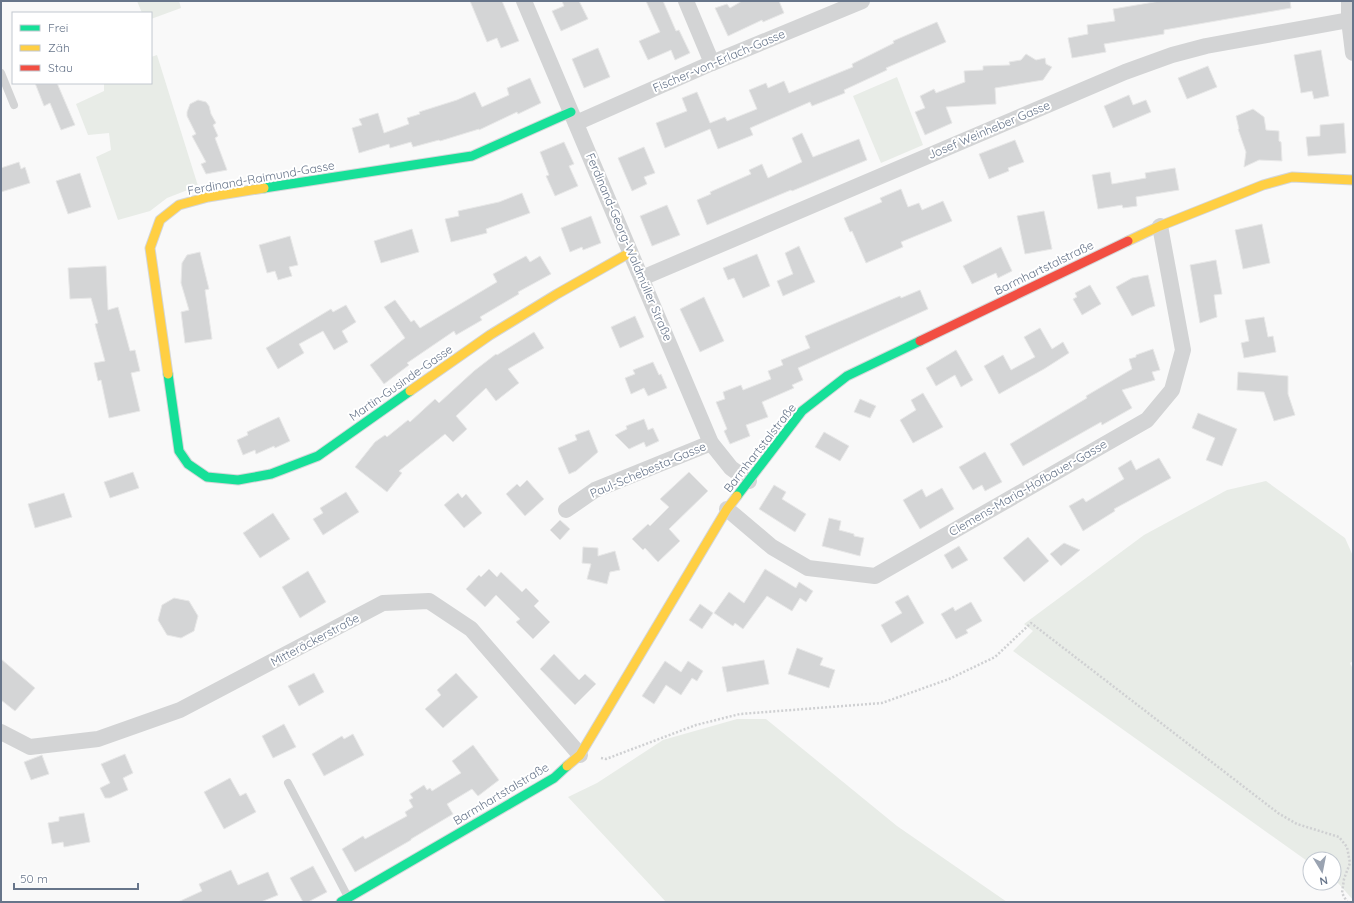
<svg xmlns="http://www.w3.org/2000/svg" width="1354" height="903" viewBox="0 0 1354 903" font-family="Quicksand,sans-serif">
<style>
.green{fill:#e8ece7}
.building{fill:#d4d5d6;stroke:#e8e8e8}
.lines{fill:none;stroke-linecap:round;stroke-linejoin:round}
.fast-casing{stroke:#d4d6d8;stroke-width:11}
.slow-casing{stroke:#d4d6d8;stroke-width:11}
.jam-casing{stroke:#d4d6d8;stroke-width:11}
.path{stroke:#cfd0d2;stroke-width:2.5;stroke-dasharray:2 2;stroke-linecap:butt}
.lane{stroke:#d3d4d5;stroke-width:8}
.street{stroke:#d3d4d5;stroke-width:16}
.fast{stroke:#16e098;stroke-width:9}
.slow{stroke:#ffcf43;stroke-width:9}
.jam{stroke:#f24e42;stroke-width:9}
.labels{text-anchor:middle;stroke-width:4;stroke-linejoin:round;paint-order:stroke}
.street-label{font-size:12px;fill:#67758a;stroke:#fff}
</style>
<rect width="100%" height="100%" fill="#f9f9f9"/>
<g class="green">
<path d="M 137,1 L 179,1 L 181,8 L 151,19 L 151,13 L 142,13 Z"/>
<path d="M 157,55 L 198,186 L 167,198 L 150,211 L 118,220 L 96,157 L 111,150 L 109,133 L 88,135 L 76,104 L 104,91 L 104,83 L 151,83 L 151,57 Z"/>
<path d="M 897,77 L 923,145 L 881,163 L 853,96 Z"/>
<path d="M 1266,481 L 1345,538 L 1353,556 L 1353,661 L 1350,663 L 1353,669 L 1353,900 L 1339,884 L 1334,880 L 1334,859 L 1310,859 L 1310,863 L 1013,651 L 1033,631 L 1024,624 L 1144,535 L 1227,490 Z"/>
<path d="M 737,719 L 766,719 L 897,826 L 1007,902 L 666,902 L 568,797 L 597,783 L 663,740 Z"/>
</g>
<g class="building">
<path d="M 470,1 L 502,1 L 519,41 L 501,48 L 497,38 L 487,42 Z"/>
<path d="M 562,1 L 579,1 L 588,19 L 561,31 L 552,11 L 564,6 Z"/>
<path d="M 646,1 L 663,1 L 676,31 L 679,30 L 690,53 L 675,60 L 671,50 L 648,60 L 639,41 L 660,32 Z"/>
<path d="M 742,1 L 779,1 L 784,13 L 763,22 L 762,20 L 728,36 L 715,8 L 727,4 L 730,8 Z"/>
<path d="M 1160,1 L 1290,1 L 1291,8 L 1164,30 L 1164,34 L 1104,44 L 1106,52 L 1072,58 L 1068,38 L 1088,34 L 1087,25 L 1115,21 L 1113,9 Z"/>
<path d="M 937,22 L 946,42 L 886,68 L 887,70 L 844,90 L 845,93 L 812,106 L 810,102 L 750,128 L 753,135 L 718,149 L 710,129 L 665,148 L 656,123 L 687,111 L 682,98 L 697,92 L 710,123 L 725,117 L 727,121 L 757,109 L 749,90 L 766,83 L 768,88 L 784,81 L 789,93 L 853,67 L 852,64 L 894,43 L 893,41 Z"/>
<path d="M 598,48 L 610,77 L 584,88 L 572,59 Z"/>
<path d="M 1321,50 L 1329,96 L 1314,99 L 1312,91 L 1301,93 L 1294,55 Z"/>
<path d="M 1026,54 L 1036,60 L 1045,58 L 1046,64 L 1052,67 L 1043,80 L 995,88 L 996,104 L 946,107 L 952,123 L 925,135 L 915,112 L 925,108 L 920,96 L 934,89 L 936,93 L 965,82 L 964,71 L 983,70 L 983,66 L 1010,65 L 1009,62 L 1021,60 Z"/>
<path d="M 1208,66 L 1217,87 L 1187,99 L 1178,78 Z"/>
<path d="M 530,78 L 541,103 L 518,114 L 517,112 L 479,130 L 479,129 L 440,141 L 439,140 L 413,147 L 411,142 L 390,148 L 389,144 L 359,153 L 352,128 L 362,125 L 359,119 L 378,113 L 384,133 L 409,124 L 407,118 L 420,114 L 419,112 L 457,100 L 475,92 L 482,107 L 509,95 L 507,88 Z"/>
<path d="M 35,83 L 57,83 L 75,125 L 61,130 L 50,103 L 44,106 Z"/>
<path d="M 1129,95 L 1133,105 L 1146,100 L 1151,112 L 1113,128 L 1104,106 Z"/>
<path d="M 198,100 L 206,102 L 209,106 L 211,114 L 216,123 L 213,125 L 218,136 L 215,138 L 227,170 L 206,174 L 201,164 L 206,162 L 192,136 L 196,134 L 187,116 L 187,112 L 190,104 Z"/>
<path d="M 1253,109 L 1264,117 L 1266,130 L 1279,131 L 1279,141 L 1281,142 L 1282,161 L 1259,160 L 1244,167 L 1246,152 L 1238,129 L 1239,129 L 1236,116 Z"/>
<path d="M 1344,123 L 1346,153 L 1308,156 L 1306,137 L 1320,136 L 1320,125 Z"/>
<path d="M 802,133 L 813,157 L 859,139 L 867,160 L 792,191 L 791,190 L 707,225 L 697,200 L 711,194 L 710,192 L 751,174 L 749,170 L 762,164 L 768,178 L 802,162 L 792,138 Z"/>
<path d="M 1015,140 L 1024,162 L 1008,168 L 1009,171 L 989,179 L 979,154 Z"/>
<path d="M 564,142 L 574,164 L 569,166 L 578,186 L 555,196 L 546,176 L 549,175 L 540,152 Z"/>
<path d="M 644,147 L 655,173 L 644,177 L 647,184 L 632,191 L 618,158 Z"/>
<path d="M 19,162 L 21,169 L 25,167 L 30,183 L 1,192 L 1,168 Z"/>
<path d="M 1175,168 L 1179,190 L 1136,197 L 1137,206 L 1123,208 L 1122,205 L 1098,209 L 1092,175 L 1110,172 L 1112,184 L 1146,178 L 1145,173 Z"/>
<path d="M 80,173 L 91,207 L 68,214 L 56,181 Z"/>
<path d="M 901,189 L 908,207 L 919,203 L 922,210 L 943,201 L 952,221 L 901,242 L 903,247 L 866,263 L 852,231 L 850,232 L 844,218 L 882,202 L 880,198 Z"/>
<path d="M 522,193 L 530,213 L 486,229 L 487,233 L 451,242 L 445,219 L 459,216 L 458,211 L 499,202 Z"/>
<path d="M 667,205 L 680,235 L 652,246 L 640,216 Z"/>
<path d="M 1044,211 L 1052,249 L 1025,254 L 1017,216 Z"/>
<path d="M 591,216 L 601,243 L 583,250 L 582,247 L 570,252 L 561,228 Z"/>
<path d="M 1262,224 L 1270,263 L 1243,269 L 1235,230 Z"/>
<path d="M 412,229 L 419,252 L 381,263 L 374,241 Z"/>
<path d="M 290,236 L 298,265 L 289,267 L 292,276 L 278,280 L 275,271 L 267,273 L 259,245 Z"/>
<path d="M 799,246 L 815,282 L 783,296 L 777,281 L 793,274 L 785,253 Z"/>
<path d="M 1001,247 L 1012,271 L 998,278 L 996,273 L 972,284 L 963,266 Z"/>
<path d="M 200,252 L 209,289 L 205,290 L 212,339 L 185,343 L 181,312 L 189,310 L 181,283 L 182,263 L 187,255 Z"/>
<path d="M 757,254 L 770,286 L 743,298 L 734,278 L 728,280 L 723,268 Z"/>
<path d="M 526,256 L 530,262 L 540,256 L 551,274 L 518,292 L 519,294 L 480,317 L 482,320 L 456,335 L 454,331 L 407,363 L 409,365 L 384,384 L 370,365 L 405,338 L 384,307 L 395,300 L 411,322 L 414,320 L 420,328 L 497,282 L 493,274 Z"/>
<path d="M 1216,260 L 1222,294 L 1214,295 L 1217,317 L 1200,323 L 1190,265 Z"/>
<path d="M 106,266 L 108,310 L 118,307 L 130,351 L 135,350 L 140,371 L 131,373 L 140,411 L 109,418 L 101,380 L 98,381 L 94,363 L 105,361 L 95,324 L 98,323 L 91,298 L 70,299 L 68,268 Z"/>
<path d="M 1148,275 L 1155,306 L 1149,308 L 1132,316 L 1116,287 L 1132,278 Z"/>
<path d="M 1090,285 L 1101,304 L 1082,315 L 1073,299 L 1077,297 L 1075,293 Z"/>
<path d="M 920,290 L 928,309 L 798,368 L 803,380 L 792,385 L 794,388 L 762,402 L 768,417 L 746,425 L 750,436 L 730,444 L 724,431 L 727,429 L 716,402 L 725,399 L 723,392 L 741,385 L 743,390 L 771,379 L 768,371 L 783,365 L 781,360 L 810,348 L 805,336 L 900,296 L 901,298 Z"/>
<path d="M 704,297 L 724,341 L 700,352 L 680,309 Z"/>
<path d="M 346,305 L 356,322 L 342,331 L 348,342 L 334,350 L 323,331 L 299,344 L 304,353 L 278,369 L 266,348 L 331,309 L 333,312 Z"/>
<path d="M 635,316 L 644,337 L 620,348 L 611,327 Z"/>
<path d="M 1264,317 L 1268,337 L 1273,336 L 1276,352 L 1244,358 L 1241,343 L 1249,341 L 1245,320 Z"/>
<path d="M 1040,328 L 1052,349 L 1063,342 L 1069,353 L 1044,369 L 999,394 L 984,366 L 1003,355 L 1011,370 L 1035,357 L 1024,337 Z"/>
<path d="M 534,332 L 544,348 L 508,369 L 519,383 L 496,401 L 486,388 L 456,416 L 467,429 L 453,442 L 445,434 L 399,471 L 402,473 L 387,492 L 355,467 L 375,442 L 385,435 L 387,437 L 408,420 L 410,422 L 435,399 L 439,403 L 474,371 L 496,354 L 497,355 Z"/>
<path d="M 1153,349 L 1160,370 L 1152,372 L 1155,380 L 1122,390 L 1132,408 L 1102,425 L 1101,422 L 1023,466 L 1010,444 L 1087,398 L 1086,396 L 1132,369 L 1129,359 L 1136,357 L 1136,355 Z"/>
<path d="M 956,350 L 973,380 L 961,387 L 955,375 L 936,386 L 926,368 Z"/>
<path d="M 653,362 L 659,375 L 661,374 L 667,388 L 648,396 L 644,388 L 631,394 L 625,378 L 635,374 L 633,370 Z"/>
<path d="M 1238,372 L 1288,376 L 1288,394 L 1295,415 L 1274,421 L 1264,392 L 1237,390 Z"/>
<path d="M 923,393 L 943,427 L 913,443 L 900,420 L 916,410 L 911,400 Z"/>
<path d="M 860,399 L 876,406 L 870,418 L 854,412 Z"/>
<path d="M 1198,413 L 1237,429 L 1222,466 L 1206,460 L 1215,438 L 1192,428 Z"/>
<path d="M 279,417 L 290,441 L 275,448 L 274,446 L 256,454 L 255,450 L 243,455 L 237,440 L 248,435 L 247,432 Z"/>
<path d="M 644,419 L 648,430 L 653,428 L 659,441 L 646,447 L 644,442 L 629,449 L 615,435 L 627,429 L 626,426 Z"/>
<path d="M 589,430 L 598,452 L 576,471 L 569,474 L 558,448 L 577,440 L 575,435 Z"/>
<path d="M 824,432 L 849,446 L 840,461 L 815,447 Z"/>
<path d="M 985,452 L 1002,482 L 985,491 L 982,485 L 973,490 L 959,467 Z"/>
<path d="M 1159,458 L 1171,478 L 1114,509 L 1115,511 L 1083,531 L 1069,506 L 1083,498 L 1086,502 L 1124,479 L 1118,468 L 1131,460 L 1136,470 Z"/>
<path d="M 133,472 L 139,488 L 110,498 L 104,482 Z"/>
<path d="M 689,472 L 708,491 L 669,529 L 680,541 L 658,562 L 645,548 L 643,550 L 632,539 L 648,524 L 650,526 L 669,507 L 660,499 Z"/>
<path d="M 527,480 L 544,499 L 525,516 L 506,494 L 517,484 L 520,487 Z"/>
<path d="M 774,485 L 786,492 L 782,499 L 806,514 L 795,532 L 759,509 Z"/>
<path d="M 942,488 L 954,509 L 920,529 L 903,500 L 922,489 L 926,497 Z"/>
<path d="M 346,492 L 359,512 L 323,535 L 313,519 L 323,513 L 320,508 Z"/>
<path d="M 64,493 L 72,517 L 35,528 L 28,504 Z"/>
<path d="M 458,493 L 462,498 L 466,494 L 482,513 L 464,528 L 444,505 Z"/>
<path d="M 273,513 L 290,539 L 260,558 L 243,533 Z"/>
<path d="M 829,518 L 841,521 L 839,530 L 854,534 L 854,536 L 864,538 L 860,556 L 822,546 Z"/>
<path d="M 560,520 L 570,529 L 560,540 L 550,530 Z"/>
<path d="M 1028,537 L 1049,561 L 1024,582 L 1003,558 Z"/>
<path d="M 1064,543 L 1080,550 L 1061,566 L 1050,554 Z"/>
<path d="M 959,546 L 968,560 L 952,569 L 944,555 Z"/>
<path d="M 583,547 L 598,548 L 598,556 L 615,551 L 620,570 L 610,572 L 607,584 L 587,579 L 591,564 L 582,563 Z"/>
<path d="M 489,569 L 497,577 L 501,572 L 522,592 L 526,588 L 539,601 L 534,606 L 550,622 L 533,639 L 516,622 L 520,619 L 496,595 L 485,607 L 466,589 L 479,575 L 481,577 Z"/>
<path d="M 765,569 L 796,588 L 799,582 L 813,591 L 806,602 L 800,598 L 792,611 L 767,596 L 743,629 L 735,623 L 733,626 L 714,613 L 729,592 L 744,603 Z"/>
<path d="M 308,571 L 326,602 L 300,618 L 282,587 Z"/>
<path d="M 908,595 L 924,623 L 891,643 L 881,625 L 902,613 L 895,602 Z"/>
<path d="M 174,598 L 189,601 L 198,616 L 194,631 L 181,638 L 167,635 L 158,620 L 162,605 Z"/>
<path d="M 971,602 L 982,621 L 966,630 L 968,633 L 956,639 L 941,614 L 953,607 L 955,611 Z"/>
<path d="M 700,604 L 713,613 L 702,629 L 689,620 Z"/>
<path d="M 797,648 L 823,658 L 820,665 L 835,670 L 829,688 L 788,674 Z"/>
<path d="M 554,654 L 579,680 L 585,674 L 596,684 L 575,705 L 540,669 Z"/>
<path d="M 1,659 L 35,688 L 15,711 L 1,700 Z"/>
<path d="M 764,660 L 769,684 L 727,692 L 722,667 Z"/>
<path d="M 665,661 L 681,672 L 688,661 L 703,671 L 697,681 L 692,678 L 681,695 L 666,685 L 654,704 L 642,696 Z"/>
<path d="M 314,673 L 324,692 L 299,706 L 288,686 Z"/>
<path d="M 456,673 L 478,697 L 443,728 L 425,709 L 441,695 L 437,690 Z"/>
<path d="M 284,724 L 296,747 L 273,758 L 262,736 Z"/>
<path d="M 353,734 L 364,755 L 324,776 L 312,754 L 342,736 L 344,739 Z"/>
<path d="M 473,745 L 499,780 L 478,796 L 472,789 L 447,804 L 453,814 L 411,839 L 411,840 L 355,872 L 342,849 L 363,836 L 365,839 L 407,816 L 405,812 L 413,807 L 409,800 L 413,798 L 410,794 L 424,785 L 427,790 L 430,788 L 432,791 L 461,773 L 452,761 Z"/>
<path d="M 125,754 L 133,773 L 123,778 L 128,790 L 110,798 L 105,798 L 100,788 L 110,783 L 101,764 Z"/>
<path d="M 42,755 L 49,774 L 31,780 L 24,762 Z"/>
<path d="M 230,778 L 240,796 L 246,793 L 256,812 L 224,829 L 204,792 Z"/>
<path d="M 84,813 L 90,842 L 64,847 L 63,842 L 52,844 L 48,823 L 59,821 L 59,817 Z"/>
<path d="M 313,866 L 327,892 L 308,902 L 303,902 L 290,878 Z"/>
<path d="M 231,870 L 238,885 L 268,872 L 278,895 L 261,902 L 178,902 L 202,891 L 199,884 Z"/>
</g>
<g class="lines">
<defs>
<g id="fast">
<path d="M 264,188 L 472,156 L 571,112"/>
<path d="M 168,374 L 179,451 L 188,464 L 207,477 L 238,480 L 271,474 L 318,456 L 410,391"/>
<path d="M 737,496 L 802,411 L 847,376 L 920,341"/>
<path d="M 341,902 L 554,778 L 567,766"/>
</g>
<g id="slow">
<path d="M 1128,241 L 1160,226 L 1263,185 L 1292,177 L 1353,180"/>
<path d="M 168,374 L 150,248 L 160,220 L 179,205 L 208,197 L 264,188"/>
<path d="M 410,391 L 490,335 L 557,294 L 631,252"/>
<path d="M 567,766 L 580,755 L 727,509 L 737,496"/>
</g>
<path id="jam" d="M 920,341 L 1128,241"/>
</defs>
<use href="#fast" class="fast-casing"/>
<use href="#slow" class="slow-casing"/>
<use href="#jam" class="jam-casing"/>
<path class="path" d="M 601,758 L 606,759 L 696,725 L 740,714 L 882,703 L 949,679 L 995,657 L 1031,623 L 1278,813 L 1297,824 L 1339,837 L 1347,847 L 1350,863 L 1344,879 L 1342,893 L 1347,902"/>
<g class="lane">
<path d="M 1,73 L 14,105"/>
<path d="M 288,783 L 348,897"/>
</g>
<g class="street">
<path d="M 524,1 L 711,443 L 731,468 L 749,481"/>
<path d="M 686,1 L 712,63"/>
<path d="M 1349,1 L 1349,20 L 1353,53"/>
<path d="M 576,123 L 712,63 L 862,1"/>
<path d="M 642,278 L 1125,72 L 1172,55 L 1206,46 L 1349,20"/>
<path d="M 727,509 L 772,547 L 808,568 L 875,576 L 1147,420 L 1172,390 L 1183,350 L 1160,226"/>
<path d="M 566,510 L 595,490 L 711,443"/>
<path d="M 1,732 L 30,747 L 98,739 L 180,710 L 383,603 L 429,601 L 471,629 L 580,755"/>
</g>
<use href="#fast" class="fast"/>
<use href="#slow" class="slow"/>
<use href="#jam" class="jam"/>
</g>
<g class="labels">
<g class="street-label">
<text transform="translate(719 61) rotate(-23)" y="4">Fischer-von-Erlach-Gasse</text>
<text transform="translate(989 130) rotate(-23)" y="4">Josef Weinheber Gasse</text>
<text transform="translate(261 178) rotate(-10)" y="4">Ferdinand-Raimund-Gasse</text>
<text transform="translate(629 247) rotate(67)" y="4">Ferdinand-Georg-Waldmüller Straße</text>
<text transform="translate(1044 268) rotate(-26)" y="4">Barmhartstalstraße</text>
<text transform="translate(401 383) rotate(-35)" y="4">Martin-Gusinde-Gasse</text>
<text transform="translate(760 448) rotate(-52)" y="4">Barmhartstalstraße</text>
<text transform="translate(648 470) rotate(-23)" y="4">Paul-Schebesta-Gasse</text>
<text transform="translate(1028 488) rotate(-30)" y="4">Clemens-Maria-Hofbauer-Gasse</text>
<text transform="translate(315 640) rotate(-28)" y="4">Mitteräckerstraße</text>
<text transform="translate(501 794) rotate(-31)" y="4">Barmhartstalstraße</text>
</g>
</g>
<rect width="1354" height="903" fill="none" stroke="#67758a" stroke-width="4"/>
<rect x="12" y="12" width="140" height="72" fill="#ffffff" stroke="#c2c8d0"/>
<rect x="20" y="25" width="20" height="6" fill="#16e098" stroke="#c2c8d0"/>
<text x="48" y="32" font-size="12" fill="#67758a">Frei</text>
<rect x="20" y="45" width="20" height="6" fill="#ffcf43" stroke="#c2c8d0"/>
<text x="48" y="52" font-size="12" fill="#67758a">Zäh</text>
<rect x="20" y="65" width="20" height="6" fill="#f24e42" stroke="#c2c8d0"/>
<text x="48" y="72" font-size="12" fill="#67758a">Stau</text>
<g transform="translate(1322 871) rotate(170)"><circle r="19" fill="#ffffff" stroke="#c2c8d0"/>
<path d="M0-3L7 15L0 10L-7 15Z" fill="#9aa3b1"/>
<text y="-6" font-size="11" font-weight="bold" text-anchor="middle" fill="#67758a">N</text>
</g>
<path d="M14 883v6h124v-6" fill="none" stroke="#67758a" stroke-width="2"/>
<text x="20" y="883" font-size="12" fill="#67758a" stroke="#ffffff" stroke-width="3" paint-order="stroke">50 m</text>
</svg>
